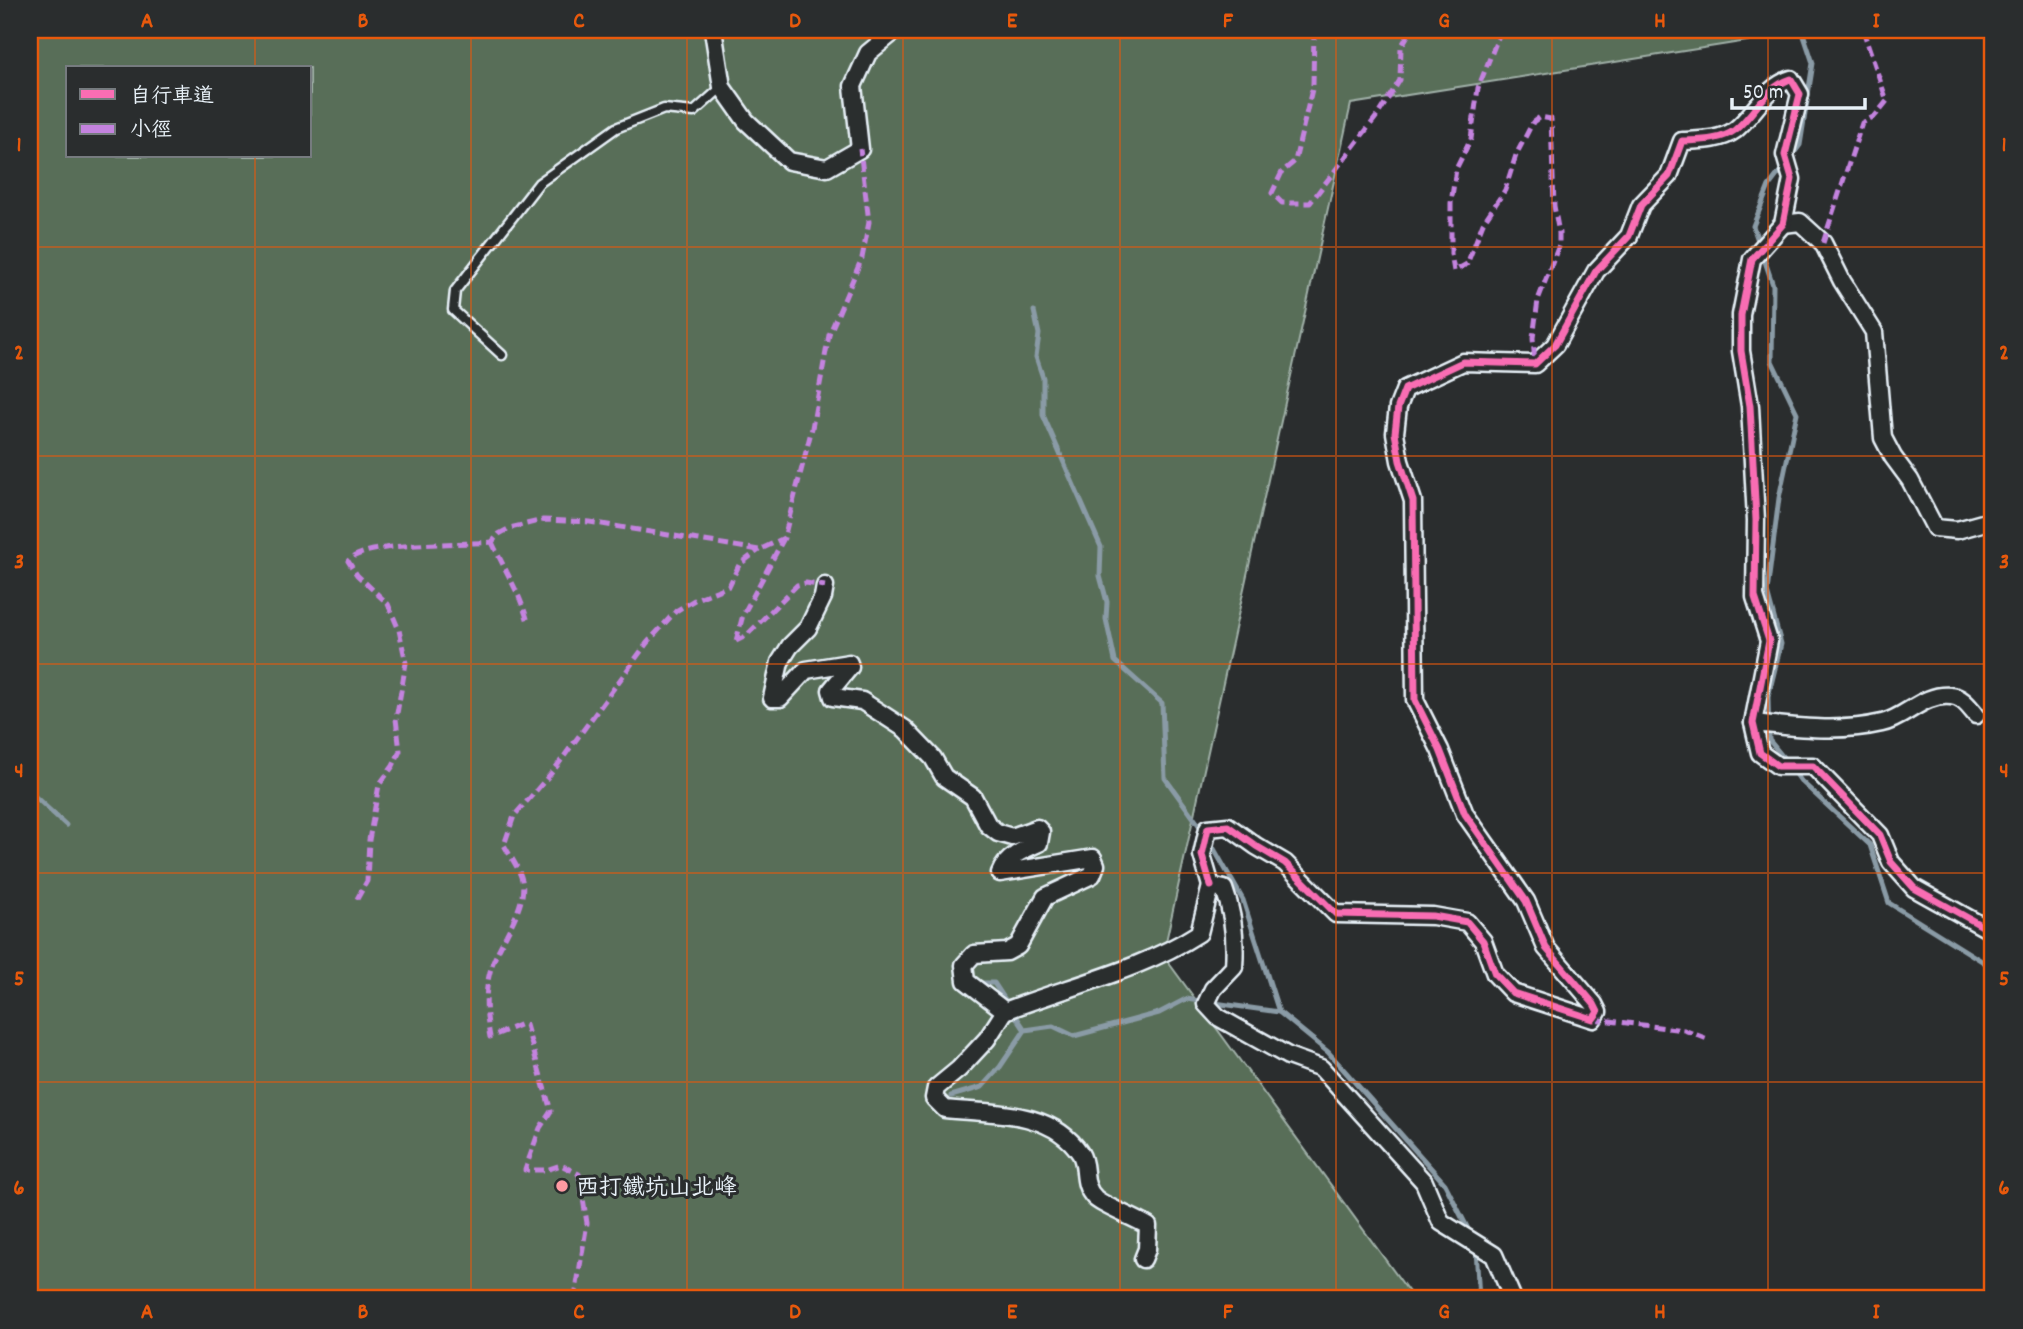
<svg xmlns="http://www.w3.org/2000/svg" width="2023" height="1329" viewBox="0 0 2023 1329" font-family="Dekko,'LXGW WenKai TC',sans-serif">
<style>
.green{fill:#596e59;stroke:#a0b0a8;stroke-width:2;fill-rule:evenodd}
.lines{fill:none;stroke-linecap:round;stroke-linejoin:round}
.stream{stroke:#8a9ba6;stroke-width:5}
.lane-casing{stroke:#e8f1f8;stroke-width:13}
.street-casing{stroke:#e8f1f8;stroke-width:21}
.lane{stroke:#2a2d2e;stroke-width:8}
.street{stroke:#2a2d2e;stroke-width:16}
.quiet{stroke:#c483df;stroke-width:5;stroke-dasharray:10 5;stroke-linecap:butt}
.cycleway-casing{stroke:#2a2d2e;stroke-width:11}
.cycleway{stroke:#f96db3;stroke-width:7}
.grid{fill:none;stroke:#e8590c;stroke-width:2;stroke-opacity:0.55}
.poi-dot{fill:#ff9aa2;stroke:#2a2d2e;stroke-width:2.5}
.labels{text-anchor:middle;stroke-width:6;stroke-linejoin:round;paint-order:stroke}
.poi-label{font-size:23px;fill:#e8f1f8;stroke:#2a2d2e;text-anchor:start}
.neatline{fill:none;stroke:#e8590c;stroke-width:2.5}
.grid-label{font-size:23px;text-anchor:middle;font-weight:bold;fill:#e8590c}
</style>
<rect width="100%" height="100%" fill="#2a2d2e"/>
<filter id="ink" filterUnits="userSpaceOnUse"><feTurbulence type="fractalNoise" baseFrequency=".0143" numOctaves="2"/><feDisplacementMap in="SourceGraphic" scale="14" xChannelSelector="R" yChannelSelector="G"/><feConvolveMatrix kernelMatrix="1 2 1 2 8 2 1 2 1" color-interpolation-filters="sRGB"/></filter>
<g filter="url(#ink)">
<path class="green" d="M 30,30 L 1817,30 L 1351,104 L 1163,955 L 1414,1299 L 30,1299 ZM 68,68 L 310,68 L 310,156 L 68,156 Z"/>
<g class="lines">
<g class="stream">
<path d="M 1791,157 L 1800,145 L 1813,63 L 1802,30"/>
<path d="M 1785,165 L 1769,186 L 1753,226 L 1773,285 L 1772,361 L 1797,413 L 1779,498 L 1767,592 L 1781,644 L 1768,697 L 1769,740 L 1787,762"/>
<path d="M 1034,311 L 1039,334 L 1036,357 L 1043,378 L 1043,415 L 1101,547 L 1100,576 L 1107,602 L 1106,619 L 1115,661 L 1162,703 L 1165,778 L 1204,832"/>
<path d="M 1793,770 L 1801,781 L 1870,845 L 1889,903 L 1993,968"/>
<path d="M 30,792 L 66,825"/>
<path d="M 1209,840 L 1243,900 L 1279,1012 L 1328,1052 L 1445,1184 L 1471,1235"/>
<path d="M 980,983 L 994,983 L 1025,1030"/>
<path d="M 951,1096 L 982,1087 L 1000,1067 L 1025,1030 L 1053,1026 L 1074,1036 L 1159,1013 L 1186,999 L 1279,1012"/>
<path d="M 1476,1248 L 1479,1299"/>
</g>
<defs>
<path id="lane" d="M 502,355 L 453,310 L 455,291 L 539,183 L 616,128 L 664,109 L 694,112 L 722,87"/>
<g id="street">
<path d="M 713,30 L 722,87 L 746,121 L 789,161 L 827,168 L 860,149 L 853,86 L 868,53 L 896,30"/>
<path d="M 1783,224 L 1800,222 L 1823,243 L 1842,281 L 1874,332 L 1883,438 L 1893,457 L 1910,480 L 1935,528 L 1957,530 L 1993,520"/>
<path d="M 825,586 L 823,597 L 808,628 L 790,646 L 780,662 L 772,698 L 780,698 L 806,670 L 849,663 L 850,667 L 831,690 L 833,697 L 862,701 L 905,729 L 933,758 L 944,777 L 973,797 L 988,825 L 998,833 L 1012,837 L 1037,828 L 1041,832 L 1039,843 C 1025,849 1006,857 1000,873 L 1093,858 L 1096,865 L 1092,875 L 1045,897 L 1018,946 L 1007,952 L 974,954 L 964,965 L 966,981 L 1005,1011 C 1069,986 1140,971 1199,933 L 1211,886 L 1224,889 C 1234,915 1236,939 1234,967 L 1213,989 L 1206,1004 L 1218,1017 L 1288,1056 L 1321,1068 L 1424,1182 L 1441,1222 L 1494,1255 L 1513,1299"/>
<path d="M 1753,723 C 1796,727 1839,733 1882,723 C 1906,718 1923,693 1951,696 C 1963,697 1969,707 1976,715"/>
<path d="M 1211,886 L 1202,855 L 1208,828 L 1228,826 L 1256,846 L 1285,863 L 1336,914 L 1433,916 L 1467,922 L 1483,941 L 1495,974 L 1513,993 L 1593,1019 L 1598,1012 L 1594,1004 L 1546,948 L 1526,901 L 1465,814 L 1440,750 L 1415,700 L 1413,501 L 1400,461 L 1395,433 L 1398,407 L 1405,389 L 1463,362 L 1535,364 L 1555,345 L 1596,271 L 1629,236 L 1641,205 L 1669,176 L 1682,141 C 1699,140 1720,141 1735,130 C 1756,113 1764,88 1791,79 L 1800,94 L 1785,155 L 1792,179 L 1783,224 L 1752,259 L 1741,315 L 1741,351 L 1750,406 L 1756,520 L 1755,597 L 1769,641 L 1753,723 L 1760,753 L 1778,766 L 1813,766 L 1880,835 L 1891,862 L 1914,888 L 1993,932"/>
<path d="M 1005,1011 L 987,1039 L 959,1069 L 936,1088 L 934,1098 L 945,1109 C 991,1114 1051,1109 1080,1153 C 1089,1167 1080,1183 1095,1198 C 1105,1207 1134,1217 1148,1226 L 1147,1249 L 1143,1259"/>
</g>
</defs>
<use href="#lane" class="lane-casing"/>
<use href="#street" class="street-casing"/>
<use href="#lane" class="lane"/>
<use href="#street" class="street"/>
<g class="quiet">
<path d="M 1155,30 L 1160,36"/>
<path d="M 1314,30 L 1313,85 L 1295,161 L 1282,172 L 1272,193 L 1282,203 L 1310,203 L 1377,116 L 1400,80 L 1401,47 L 1411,30"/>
<path d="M 1501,30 L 1478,88 L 1471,139 L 1456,169 L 1451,203 L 1451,254 L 1454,271 L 1467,264 L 1483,223 L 1505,190 L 1516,155 L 1533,122 L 1540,117 L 1551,119 L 1554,206 L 1559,233 L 1559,245 L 1538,300 L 1533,338 L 1535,364"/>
<path d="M 1823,243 L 1862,123 L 1875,116 L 1887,101 L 1865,36 L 1865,30"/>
<path d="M 492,542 C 504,569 520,593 528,622"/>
<path d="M 736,641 L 743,615 L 784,538 L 812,428 L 829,335 L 862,258 L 869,222 L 860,149"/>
<path d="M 736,641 L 746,636 L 797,585 L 806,583 L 825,586"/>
<path d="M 357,899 L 367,881 L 369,840 L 379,785 L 393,766 L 400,751 L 396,719 L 406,663 L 399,630 L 388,604 L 357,575 L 348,561 C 365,541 462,545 492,542 L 499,534 L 510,528 L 543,520 L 590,522 L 759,550 L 784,538"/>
<path d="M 1593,1019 L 1684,1030 L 1710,1040"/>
<path d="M 579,1299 L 576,1291 L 587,1223 L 579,1174 L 561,1165 L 546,1170 L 525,1170 L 540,1128 L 551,1111 L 526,1025 L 522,1024 L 490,1037 C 486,1016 484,993 490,972 C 497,943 528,909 522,880 C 519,868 510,856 504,845 L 514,816 L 554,770 L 647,643 L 676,611 L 696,599 L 729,586 L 739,565 L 759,550"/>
</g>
<defs>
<path id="cycleway" d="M 1211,886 L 1202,855 L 1208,828 L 1228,826 L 1256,846 L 1285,863 L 1336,914 L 1433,916 L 1467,922 L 1483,941 L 1495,974 L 1513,993 L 1593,1019 L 1598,1012 L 1594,1004 L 1546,948 L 1526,901 L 1465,814 L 1440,750 L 1415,700 L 1413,501 L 1400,461 L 1395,433 L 1398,407 L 1405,389 L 1463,362 L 1535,364 L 1555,345 L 1596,271 L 1629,236 L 1641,205 L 1669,176 L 1682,141 C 1699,140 1720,141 1735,130 C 1756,113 1764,88 1791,79 L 1800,94 L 1785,155 L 1792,179 L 1783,224 L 1752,259 L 1741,315 L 1741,351 L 1750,406 L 1756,520 L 1755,597 L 1769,641 L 1753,723 L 1760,753 L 1778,766 L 1813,766 L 1880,835 L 1891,862 L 1914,888 L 1993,932"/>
</defs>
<use href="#cycleway" class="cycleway-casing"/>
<use href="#cycleway" class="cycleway"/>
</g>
</g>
<path class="grid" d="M 255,30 L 255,68M 471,30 L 471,1299M 687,30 L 687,1299M 903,30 L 903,1299M 1120,30 L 1120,1299M 1336,30 L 1336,1299M 1552,30 L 1552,1299M 1768,30 L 1768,1299M 255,156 L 255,1299M 30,247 L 1993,247M 30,456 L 1993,456M 30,664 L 1993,664M 30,873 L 1993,873M 30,1082 L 1993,1082"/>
<circle class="poi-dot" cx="562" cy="1186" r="7"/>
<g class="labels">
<g class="poi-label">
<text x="576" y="1194">西打鐵坑山北峰</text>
</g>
</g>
<rect width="2023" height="1329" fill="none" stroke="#2a2d2e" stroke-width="77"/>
<rect x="66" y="66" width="245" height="91" fill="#2a2d2e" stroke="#767b7f" stroke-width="2"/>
<rect x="80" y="89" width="35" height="10" fill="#f96db3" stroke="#767b7f" stroke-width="2"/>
<text x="130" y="102" font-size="21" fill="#e8f1f8">自行車道</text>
<rect x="80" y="124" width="35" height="10" fill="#c483df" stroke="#767b7f" stroke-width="2"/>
<text x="130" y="136" font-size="21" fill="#e8f1f8">小徑</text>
<path d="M1732 98v10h133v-10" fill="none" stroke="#e8f1f8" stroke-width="3.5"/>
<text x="1743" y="98" font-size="21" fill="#e8f1f8" stroke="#2a2d2e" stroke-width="5" paint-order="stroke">50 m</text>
<rect x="38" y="38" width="1946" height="1252" class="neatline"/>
<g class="grid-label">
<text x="147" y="27">A</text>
<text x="363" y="27">B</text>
<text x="579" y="27">C</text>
<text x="795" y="27">D</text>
<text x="1012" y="27">E</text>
<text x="1228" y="27">F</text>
<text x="1444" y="27">G</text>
<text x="1660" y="27">H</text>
<text x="1876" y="27">I</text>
<text x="19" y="151">1</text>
<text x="2004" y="151">1</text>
<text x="19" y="359">2</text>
<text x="2004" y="359">2</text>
<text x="19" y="568">3</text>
<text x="2004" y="568">3</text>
<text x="19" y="777">4</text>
<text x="2004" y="777">4</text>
<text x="19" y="985">5</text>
<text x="2004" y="985">5</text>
<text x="19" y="1194">6</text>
<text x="2004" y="1194">6</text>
<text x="147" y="1318">A</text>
<text x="363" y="1318">B</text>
<text x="579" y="1318">C</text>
<text x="795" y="1318">D</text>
<text x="1012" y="1318">E</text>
<text x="1228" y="1318">F</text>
<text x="1444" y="1318">G</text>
<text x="1660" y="1318">H</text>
<text x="1876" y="1318">I</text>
</g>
</svg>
